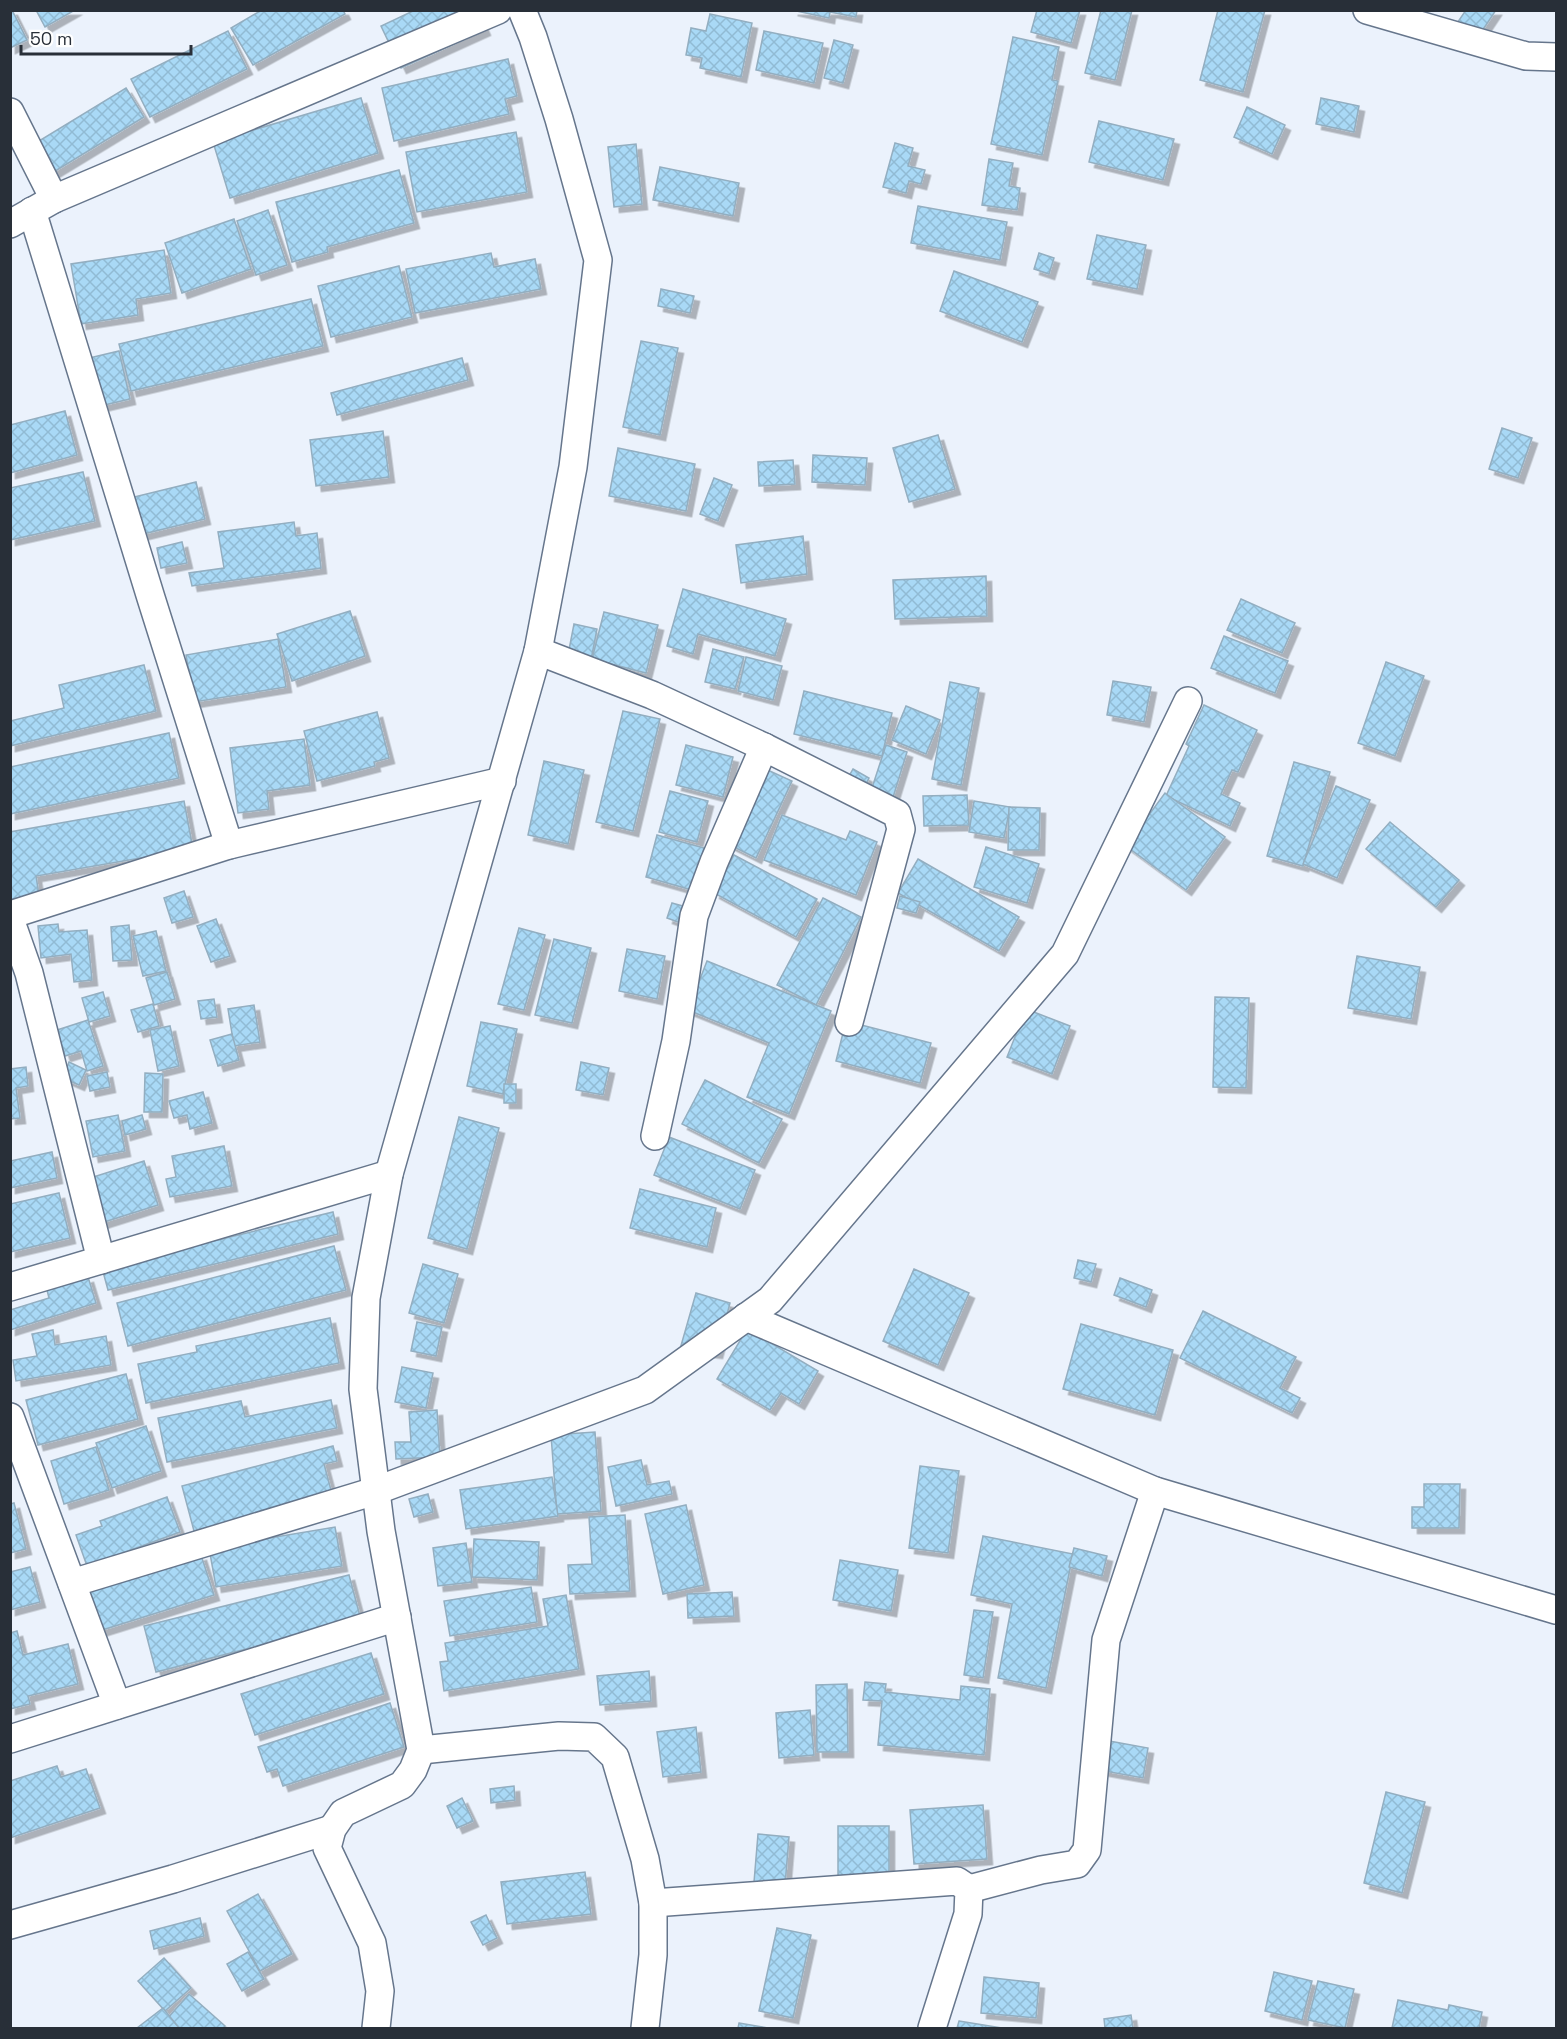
<svg xmlns="http://www.w3.org/2000/svg" width="1567" height="2039" viewBox="0 0 1567 2039" font-family="'Space Grotesk',sans-serif">
<style>
.building{fill:url(#building-cross-hatch);stroke:#93aec0;stroke-width:1.5;filter:url(#shadow)}
.lines{fill:none;stroke-linecap:round;stroke-linejoin:round}
.minor-casing{stroke:#66768c;stroke-width:30}
.minor{stroke:#fff;stroke-width:27}
</style>
<defs>
<pattern id="building-cross-hatch" width="8" height="8" patternUnits="userSpaceOnUse" patternTransform="scale(1.5)"><rect width="8" height="8" fill="#a9d9f6"/><path d="M0 0l8 8M0 8l8-8" fill="none" stroke="#91bbd4"/></pattern>
<filter id="shadow"><feDropShadow dx="5.5" dy="5.5" stdDeviation="0" flood-color="#0004"/></filter>
</defs>
<rect width="100%" height="100%" fill="#ebf2fc"/>
<g class="building">
<path d="M 10,10 L 12,10 L 27,40 L 10,48 Z"/>
<path d="M 36,10 L 75,10 L 45,27 Z"/>
<path d="M 262,10 L 343,10 L 345,14 L 253,65 L 231,28 Z"/>
<path d="M 415,10 L 476,10 L 485,30 L 401,68 L 381,26 Z"/>
<path d="M 792,10 L 857,10 L 856,17 L 830,12 L 829,18 Z"/>
<path d="M 1037,10 L 1080,10 L 1071,43 L 1031,32 Z"/>
<path d="M 1101,10 L 1132,10 L 1115,80 L 1085,73 Z"/>
<path d="M 1218,10 L 1265,10 L 1243,92 L 1200,80 Z"/>
<path d="M 1466,10 L 1496,10 L 1472,46 L 1451,32 Z"/>
<path d="M 710,14 L 752,23 L 741,77 L 700,68 L 702,58 L 686,55 L 691,28 L 706,31 Z"/>
<path d="M 228,31 L 247,69 L 150,117 L 131,79 Z"/>
<path d="M 764,31 L 823,43 L 814,83 L 756,70 Z"/>
<path d="M 1013,37 L 1059,47 L 1052,80 L 1058,81 L 1042,155 L 991,144 Z"/>
<path d="M 834,40 L 853,45 L 843,83 L 824,78 Z"/>
<path d="M 508,59 L 517,96 L 505,99 L 509,114 L 394,141 L 382,88 Z"/>
<path d="M 126,88 L 144,117 L 52,173 L 34,144 Z"/>
<path d="M 361,98 L 378,153 L 230,198 L 213,142 Z"/>
<path d="M 1321,98 L 1359,106 L 1354,132 L 1316,124 Z"/>
<path d="M 1247,107 L 1285,125 L 1272,154 L 1234,137 Z"/>
<path d="M 1099,121 L 1174,139 L 1163,180 L 1089,162 Z"/>
<path d="M 516,132 L 527,192 L 417,212 L 406,152 Z"/>
<path d="M 895,143 L 913,148 L 908,166 L 925,170 L 921,184 L 909,181 L 906,193 L 883,187 Z"/>
<path d="M 636,144 L 642,204 L 614,207 L 608,147 Z"/>
<path d="M 989,159 L 1013,163 L 1009,186 L 1020,188 L 1017,210 L 982,205 Z"/>
<path d="M 660,167 L 739,183 L 733,216 L 653,200 Z"/>
<path d="M 399,170 L 414,223 L 327,247 L 328,252 L 292,262 L 276,202 Z"/>
<path d="M 918,206 L 1007,222 L 1000,260 L 911,243 Z"/>
<path d="M 268,210 L 287,265 L 256,275 L 237,221 Z"/>
<path d="M 234,219 L 251,269 L 182,293 L 165,243 Z"/>
<path d="M 1097,235 L 1146,245 L 1137,289 L 1087,279 Z"/>
<path d="M 164,250 L 171,293 L 136,299 L 138,315 L 81,324 L 71,264 Z"/>
<path d="M 491,253 L 494,267 L 535,259 L 541,289 L 415,313 L 406,269 Z"/>
<path d="M 1039,253 L 1054,258 L 1049,274 L 1034,269 Z"/>
<path d="M 399,266 L 412,317 L 331,337 L 318,286 Z"/>
<path d="M 954,271 L 1038,302 L 1022,342 L 940,311 Z"/>
<path d="M 661,289 L 694,296 L 690,313 L 658,306 Z"/>
<path d="M 311,299 L 323,346 L 131,391 L 119,344 Z"/>
<path d="M 641,341 L 678,348 L 660,435 L 623,427 Z"/>
<path d="M 119,351 L 130,399 L 100,406 L 89,358 Z"/>
<path d="M 462,358 L 468,380 L 337,415 L 331,393 Z"/>
<path d="M 65,411 L 77,455 L 10,473 L 10,425 Z"/>
<path d="M 1502,428 L 1532,438 L 1518,478 L 1489,469 Z"/>
<path d="M 383,431 L 389,477 L 316,486 L 310,440 Z"/>
<path d="M 938,435 L 955,489 L 909,502 L 893,448 Z"/>
<path d="M 618,448 L 695,464 L 686,511 L 609,496 Z"/>
<path d="M 813,455 L 867,458 L 865,485 L 812,482 Z"/>
<path d="M 793,460 L 795,484 L 759,486 L 758,462 Z"/>
<path d="M 83,472 L 95,521 L 10,540 L 10,488 Z"/>
<path d="M 714,478 L 732,485 L 718,521 L 700,514 Z"/>
<path d="M 196,482 L 205,519 L 143,534 L 134,497 Z"/>
<path d="M 294,522 L 296,536 L 317,533 L 321,568 L 192,586 L 189,573 L 224,568 L 218,532 Z"/>
<path d="M 803,536 L 807,574 L 741,583 L 736,545 Z"/>
<path d="M 182,542 L 187,563 L 161,568 L 157,548 Z"/>
<path d="M 986,576 L 987,616 L 895,619 L 893,580 Z"/>
<path d="M 683,589 L 786,619 L 775,656 L 698,634 L 693,654 L 667,646 Z"/>
<path d="M 1241,599 L 1295,623 L 1282,653 L 1227,630 Z"/>
<path d="M 350,611 L 365,656 L 292,681 L 277,634 Z"/>
<path d="M 604,612 L 658,625 L 646,673 L 592,659 Z"/>
<path d="M 574,624 L 597,629 L 591,660 L 568,655 Z"/>
<path d="M 1224,636 L 1288,661 L 1275,693 L 1211,668 Z"/>
<path d="M 278,639 L 286,687 L 194,702 L 186,655 Z"/>
<path d="M 713,649 L 744,657 L 735,689 L 705,682 Z"/>
<path d="M 746,657 L 782,666 L 773,700 L 738,691 Z"/>
<path d="M 1386,662 L 1424,676 L 1395,756 L 1358,743 Z"/>
<path d="M 144,665 L 156,711 L 10,746 L 10,721 L 64,708 L 59,685 Z"/>
<path d="M 1113,681 L 1151,687 L 1144,722 L 1107,715 Z"/>
<path d="M 950,682 L 979,688 L 961,785 L 932,779 Z"/>
<path d="M 804,691 L 892,713 L 882,756 L 794,734 Z"/>
<path d="M 1204,705 L 1257,730 L 1238,772 L 1232,770 L 1221,794 L 1240,803 L 1230,826 L 1166,796 L 1189,746 L 1186,744 Z"/>
<path d="M 906,706 L 940,720 L 926,754 L 892,740 Z"/>
<path d="M 623,711 L 660,719 L 633,831 L 596,822 Z"/>
<path d="M 377,712 L 389,758 L 374,762 L 375,766 L 317,781 L 304,731 Z"/>
<path d="M 169,733 L 179,778 L 10,814 L 10,767 Z"/>
<path d="M 304,739 L 310,785 L 267,791 L 269,809 L 238,813 L 230,748 Z"/>
<path d="M 686,745 L 733,757 L 723,797 L 676,785 Z"/>
<path d="M 886,745 L 907,752 L 890,807 L 868,800 Z"/>
<path d="M 544,761 L 584,770 L 568,844 L 528,835 Z"/>
<path d="M 1294,762 L 1330,772 L 1303,866 L 1267,856 Z"/>
<path d="M 761,767 L 792,781 L 756,858 L 726,843 Z"/>
<path d="M 853,769 L 869,778 L 861,794 L 844,785 Z"/>
<path d="M 1336,786 L 1370,800 L 1337,878 L 1303,864 Z"/>
<path d="M 670,791 L 708,801 L 697,842 L 659,832 Z"/>
<path d="M 1165,793 L 1225,837 L 1186,890 L 1126,846 Z"/>
<path d="M 967,795 L 969,825 L 924,826 L 923,796 Z"/>
<path d="M 184,801 L 193,849 L 36,876 L 39,895 L 10,900 L 10,832 Z"/>
<path d="M 974,801 L 1010,807 L 1004,838 L 969,832 Z"/>
<path d="M 1009,807 L 1040,808 L 1039,850 L 1008,850 Z"/>
<path d="M 782,815 L 846,840 L 850,831 L 877,842 L 856,895 L 764,860 Z"/>
<path d="M 1390,822 L 1459,880 L 1436,907 L 1366,849 Z"/>
<path d="M 657,835 L 704,848 L 692,890 L 646,877 Z"/>
<path d="M 986,847 L 1039,864 L 1027,903 L 974,887 Z"/>
<path d="M 734,855 L 817,899 L 796,937 L 714,893 Z"/>
<path d="M 918,859 L 1019,917 L 999,951 L 898,893 Z"/>
<path d="M 184,891 L 193,917 L 172,923 L 164,898 Z"/>
<path d="M 900,896 L 920,902 L 916,913 L 897,908 Z"/>
<path d="M 823,898 L 861,917 L 816,1005 L 777,985 Z"/>
<path d="M 672,903 L 683,906 L 678,922 L 667,918 Z"/>
<path d="M 216,919 L 230,956 L 211,962 L 197,926 Z"/>
<path d="M 58,924 L 59,932 L 87,930 L 92,980 L 74,982 L 71,954 L 41,958 L 38,926 Z"/>
<path d="M 129,925 L 132,960 L 113,961 L 111,927 Z"/>
<path d="M 519,928 L 545,935 L 524,1010 L 498,1004 Z"/>
<path d="M 156,931 L 166,971 L 143,976 L 133,936 Z"/>
<path d="M 554,939 L 591,948 L 572,1023 L 535,1015 Z"/>
<path d="M 627,949 L 665,956 L 657,999 L 619,991 Z"/>
<path d="M 1357,956 L 1420,967 L 1411,1019 L 1348,1008 Z"/>
<path d="M 707,961 L 831,1011 L 789,1114 L 747,1097 L 769,1043 L 688,1010 Z"/>
<path d="M 167,972 L 175,999 L 154,1005 L 146,978 Z"/>
<path d="M 103,992 L 110,1016 L 89,1022 L 82,998 Z"/>
<path d="M 1215,997 L 1249,998 L 1246,1088 L 1213,1087 Z"/>
<path d="M 214,999 L 217,1017 L 201,1019 L 198,1001 Z"/>
<path d="M 153,1004 L 159,1026 L 138,1032 L 131,1010 Z"/>
<path d="M 254,1005 L 260,1042 L 234,1046 L 228,1009 Z"/>
<path d="M 1026,1009 L 1070,1026 L 1052,1074 L 1007,1057 Z"/>
<path d="M 88,1020 L 103,1066 L 87,1071 L 81,1051 L 65,1056 L 57,1030 Z"/>
<path d="M 846,1021 L 931,1043 L 920,1083 L 836,1061 Z"/>
<path d="M 481,1022 L 517,1029 L 503,1094 L 467,1086 Z"/>
<path d="M 170,1026 L 179,1066 L 158,1071 L 150,1030 Z"/>
<path d="M 232,1034 L 239,1060 L 218,1066 L 210,1040 Z"/>
<path d="M 69,1062 L 86,1070 L 79,1085 L 63,1078 Z"/>
<path d="M 581,1062 L 609,1068 L 603,1095 L 576,1090 Z"/>
<path d="M 26,1067 L 28,1086 L 16,1088 L 20,1118 L 10,1119 L 10,1069 Z"/>
<path d="M 107,1072 L 110,1087 L 90,1091 L 87,1076 Z"/>
<path d="M 145,1073 L 163,1074 L 162,1112 L 144,1112 Z"/>
<path d="M 705,1080 L 782,1119 L 759,1163 L 682,1124 Z"/>
<rect x="504" y="1084" width="12" height="19"/>
<path d="M 203,1092 L 212,1123 L 190,1129 L 187,1115 L 174,1118 L 169,1101 Z"/>
<path d="M 118,1115 L 125,1151 L 93,1157 L 86,1121 Z"/>
<path d="M 142,1115 L 146,1129 L 125,1135 L 122,1121 Z"/>
<path d="M 459,1117 L 499,1128 L 467,1249 L 428,1238 Z"/>
<path d="M 669,1137 L 755,1170 L 740,1209 L 654,1175 Z"/>
<path d="M 224,1146 L 232,1186 L 170,1197 L 166,1179 L 176,1177 L 172,1156 Z"/>
<path d="M 52,1152 L 57,1178 L 10,1188 L 10,1161 Z"/>
<path d="M 144,1161 L 158,1205 L 101,1223 L 87,1179 Z"/>
<path d="M 640,1189 L 716,1208 L 707,1247 L 630,1228 Z"/>
<path d="M 59,1193 L 70,1238 L 10,1252 L 10,1204 Z"/>
<path d="M 333,1212 L 338,1234 L 108,1290 L 102,1268 Z"/>
<path d="M 334,1246 L 346,1290 L 128,1346 L 117,1303 Z"/>
<path d="M 1078,1260 L 1096,1264 L 1091,1282 L 1074,1278 Z"/>
<path d="M 423,1264 L 458,1274 L 444,1323 L 409,1313 Z"/>
<path d="M 914,1269 L 969,1293 L 938,1365 L 883,1341 Z"/>
<path d="M 88,1277 L 96,1303 L 10,1330 L 10,1310 L 49,1298 L 47,1290 Z"/>
<path d="M 1120,1278 L 1152,1290 L 1146,1307 L 1114,1295 Z"/>
<path d="M 696,1293 L 730,1303 L 717,1353 L 680,1349 Z"/>
<path d="M 1203,1311 L 1296,1357 L 1280,1388 L 1300,1398 L 1292,1413 L 1180,1358 Z"/>
<path d="M 330,1318 L 339,1363 L 146,1403 L 138,1364 L 197,1352 L 196,1346 Z"/>
<path d="M 417,1322 L 442,1327 L 436,1356 L 411,1351 Z"/>
<path d="M 1081,1324 L 1173,1350 L 1155,1415 L 1063,1389 Z"/>
<path d="M 747,1329 L 818,1371 L 799,1404 L 781,1393 L 770,1410 L 717,1379 Z"/>
<path d="M 53,1330 L 55,1345 L 106,1336 L 111,1365 L 16,1381 L 13,1360 L 37,1356 L 32,1334 Z"/>
<path d="M 402,1367 L 433,1373 L 426,1408 L 395,1402 Z"/>
<path d="M 126,1374 L 138,1419 L 38,1445 L 26,1400 Z"/>
<path d="M 331,1400 L 337,1428 L 167,1462 L 158,1418 L 241,1401 L 245,1417 Z"/>
<path d="M 437,1410 L 440,1457 L 396,1459 L 395,1442 L 411,1442 L 409,1412 Z"/>
<path d="M 146,1426 L 161,1471 L 112,1488 L 96,1443 Z"/>
<path d="M 595,1432 L 601,1511 L 557,1514 L 551,1435 Z"/>
<path d="M 333,1446 L 337,1461 L 324,1464 L 332,1494 L 194,1531 L 182,1486 Z"/>
<path d="M 96,1447 L 109,1490 L 64,1504 L 51,1461 Z"/>
<path d="M 641,1460 L 647,1485 L 669,1481 L 672,1494 L 616,1506 L 608,1467 Z"/>
<path d="M 920,1466 L 959,1471 L 948,1553 L 909,1548 Z"/>
<path d="M 552,1477 L 558,1516 L 466,1529 L 460,1490 Z"/>
<path d="M 1424,1484 L 1460,1484 L 1459,1528 L 1412,1528 L 1412,1507 L 1424,1507 Z"/>
<path d="M 428,1494 L 433,1512 L 414,1517 L 409,1499 Z"/>
<path d="M 167,1497 L 180,1532 L 87,1566 L 76,1535 L 102,1526 L 100,1521 Z"/>
<path d="M 14,1503 L 26,1549 L 10,1553 L 10,1504 Z"/>
<path d="M 686,1505 L 704,1585 L 663,1594 L 645,1514 Z"/>
<path d="M 625,1515 L 630,1591 L 570,1594 L 568,1565 L 592,1564 L 589,1517 Z"/>
<path d="M 335,1527 L 342,1566 L 216,1587 L 209,1548 Z"/>
<path d="M 983,1536 L 1073,1554 L 1046,1688 L 998,1678 L 1012,1604 L 971,1595 Z"/>
<path d="M 474,1539 L 539,1542 L 537,1580 L 472,1577 Z"/>
<path d="M 466,1543 L 472,1582 L 438,1586 L 433,1548 Z"/>
<path d="M 1074,1548 L 1107,1556 L 1102,1576 L 1069,1567 Z"/>
<path d="M 201,1555 L 214,1595 L 99,1631 L 86,1591 Z"/>
<path d="M 840,1560 L 898,1570 L 891,1611 L 833,1600 Z"/>
<path d="M 30,1567 L 40,1602 L 10,1610 L 10,1572 Z"/>
<path d="M 349,1575 L 361,1620 L 156,1672 L 144,1626 Z"/>
<path d="M 531,1587 L 537,1622 L 450,1636 L 444,1601 Z"/>
<path d="M 732,1592 L 734,1616 L 688,1618 L 687,1594 Z"/>
<path d="M 566,1595 L 579,1669 L 444,1691 L 440,1662 L 448,1661 L 445,1643 L 548,1626 L 543,1599 Z"/>
<path d="M 974,1610 L 993,1612 L 983,1678 L 964,1675 Z"/>
<path d="M 17,1631 L 23,1655 L 68,1644 L 78,1684 L 28,1696 L 30,1704 L 10,1709 L 10,1633 Z"/>
<path d="M 371,1653 L 384,1694 L 255,1735 L 241,1694 Z"/>
<path d="M 649,1671 L 651,1701 L 600,1705 L 597,1676 Z"/>
<path d="M 865,1682 L 886,1684 L 885,1692 L 960,1700 L 961,1686 L 990,1689 L 984,1755 L 878,1745 L 882,1701 L 863,1700 Z"/>
<path d="M 847,1684 L 848,1752 L 817,1752 L 816,1685 Z"/>
<path d="M 390,1703 L 404,1747 L 283,1786 L 277,1769 L 267,1772 L 258,1747 Z"/>
<path d="M 810,1710 L 814,1755 L 779,1758 L 776,1713 Z"/>
<path d="M 696,1727 L 701,1772 L 663,1777 L 657,1732 Z"/>
<path d="M 1104,1740 L 1148,1748 L 1143,1778 L 1099,1770 Z"/>
<path d="M 57,1766 L 61,1777 L 86,1769 L 100,1808 L 10,1838 L 10,1781 Z"/>
<path d="M 514,1786 L 515,1800 L 491,1803 L 490,1789 Z"/>
<path d="M 1386,1792 L 1425,1802 L 1402,1893 L 1364,1883 Z"/>
<path d="M 462,1798 L 473,1821 L 457,1828 L 447,1806 Z"/>
<path d="M 983,1805 L 987,1859 L 914,1864 L 910,1810 Z"/>
<rect x="838" y="1826" width="51" height="53"/>
<path d="M 758,1834 L 789,1837 L 785,1885 L 754,1882 Z"/>
<path d="M 585,1872 L 591,1914 L 507,1924 L 501,1882 Z"/>
<path d="M 258,1894 L 292,1954 L 260,1971 L 227,1911 Z"/>
<path d="M 486,1915 L 497,1938 L 483,1945 L 471,1922 Z"/>
<path d="M 200,1918 L 204,1936 L 154,1949 L 150,1931 Z"/>
<path d="M 777,1928 L 811,1935 L 793,2018 L 759,2011 Z"/>
<path d="M 248,1952 L 264,1979 L 242,1991 L 227,1964 Z"/>
<path d="M 164,1958 L 191,1988 L 165,2011 L 138,1981 Z"/>
<path d="M 1274,1972 L 1312,1981 L 1302,2020 L 1265,2011 Z"/>
<path d="M 984,1977 L 1039,1983 L 1036,2018 L 981,2013 Z"/>
<path d="M 1318,1981 L 1354,1989 L 1345,2028 L 1308,2020 Z"/>
<path d="M 189,1994 L 225,2026 L 223,2028 L 178,2028 L 167,2019 Z"/>
<path d="M 1398,2000 L 1448,2010 L 1449,2005 L 1482,2012 L 1479,2028 L 1392,2028 Z"/>
<path d="M 163,2008 L 179,2028 L 137,2028 Z"/>
<path d="M 1131,2015 L 1133,2028 L 1105,2028 L 1104,2019 Z"/>
<path d="M 959,2021 L 1002,2028 L 957,2028 Z"/>
<path d="M 739,2023 L 768,2028 L 738,2028 Z"/>
</g>
<g class="lines">
<defs>
<g id="minor">
<path d="M 1367,10 L 1526,56 L 1556,57"/>
<path d="M 10,112 L 54,199"/>
<path d="M 32,211 L 151,598 L 229,845"/>
<path d="M 10,224 L 54,199 L 498,10"/>
<path d="M 538,651 L 652,695 L 764,747 L 897,814 L 901,829 L 849,1022"/>
<path d="M 10,915 L 229,845 L 502,781"/>
<path d="M 10,919 L 29,973 L 101,1260"/>
<path d="M 655,1136 L 676,1041 L 694,916 L 714,862 L 764,747"/>
<path d="M 10,1287 L 389,1174"/>
<path d="M 746,1317 L 1155,1491 L 1556,1610"/>
<path d="M 10,1417 L 117,1705"/>
<path d="M 72,1583 L 375,1491 L 645,1390 L 770,1300 L 1065,954 L 1188,701"/>
<path d="M 10,1739 L 397,1617"/>
<path d="M 421,1750 L 559,1736 L 594,1737 L 615,1757 L 645,1859 L 653,1903 L 653,1955 L 645,2028"/>
<path d="M 969,1889 L 1041,1870 L 1077,1864 L 1087,1850 L 1106,1640 L 1155,1491"/>
<path d="M 653,1903 L 957,1881 L 969,1889 L 968,1914 L 932,2028"/>
<path d="M 10,1925 L 173,1879 L 332,1829"/>
<path d="M 376,2028 L 380,1991 L 372,1943 L 327,1848 L 332,1829 L 343,1813 L 402,1785 L 413,1770 L 421,1750 L 381,1531 L 363,1389 L 366,1298 L 389,1174 L 538,651 L 573,467 L 598,260 L 559,119 L 533,37 L 522,10"/>
</g>
</defs>
<use href="#minor" class="minor-casing"/>
<use href="#minor" class="minor"/>
</g>
<rect width="1567" height="2039" fill="none" stroke="#282f38" stroke-width="24"/>
<path d="M21 45v9h170v-9" fill="none" stroke="#282f38" stroke-width="3"/>
<text x="30" y="45" font-size="18" fill="#282f38" stroke="#ffffff" stroke-width="4.5" paint-order="stroke">50 m</text>
</svg>
